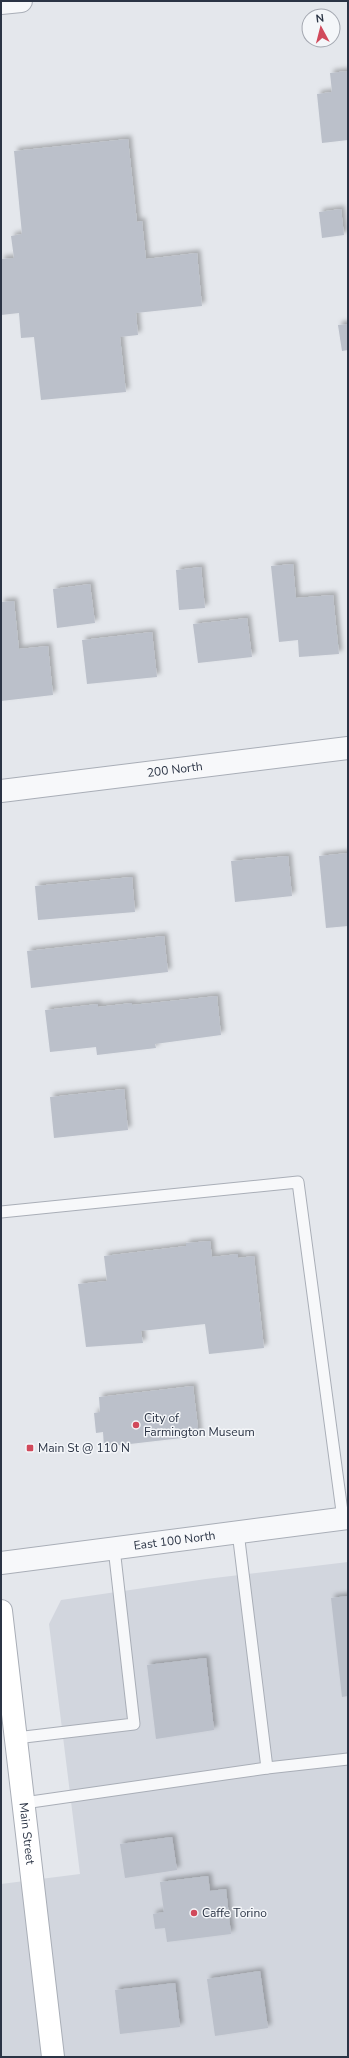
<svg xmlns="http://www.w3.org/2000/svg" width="349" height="2058" viewBox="0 0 349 2058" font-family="'Nunito Sans',sans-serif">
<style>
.built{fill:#d2d6de}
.building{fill:#bbc0ca;filter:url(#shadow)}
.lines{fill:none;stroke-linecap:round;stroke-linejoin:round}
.service-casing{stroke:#a9aeb7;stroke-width:13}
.minor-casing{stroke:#a9aeb7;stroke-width:24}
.secondary-casing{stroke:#a9aeb7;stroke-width:24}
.service{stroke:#f7f8fa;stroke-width:11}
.minor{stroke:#f7f8fa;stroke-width:22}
.secondary{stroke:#fff;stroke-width:22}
.poi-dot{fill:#d1495b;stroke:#f4f6f9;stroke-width:1.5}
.labels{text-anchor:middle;stroke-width:3;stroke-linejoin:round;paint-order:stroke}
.street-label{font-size:12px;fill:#2b3445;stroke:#f4f6f9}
.poi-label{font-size:12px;fill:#2b3445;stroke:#f4f6f9;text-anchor:start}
</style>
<defs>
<filter id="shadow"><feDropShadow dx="3.5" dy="-3.5" stdDeviation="2" flood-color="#0004"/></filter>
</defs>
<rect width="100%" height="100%" fill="#e4e7ec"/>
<path class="built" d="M 348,1562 L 348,2057 L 1,2057 L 1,1884 L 80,1874 L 49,1624 L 61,1600 L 206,1579 Z"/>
<g class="building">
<path d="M 348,71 L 348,140 L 322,143 L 317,94 L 332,92 L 330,73 Z"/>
<path d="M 128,139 L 137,222 L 142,221 L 146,259 L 197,253 L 202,306 L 136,313 L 138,335 L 120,337 L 126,392 L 41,400 L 34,337 L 21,338 L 19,313 L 1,315 L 1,259 L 14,258 L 11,236 L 22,234 L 14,151 Z"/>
<path d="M 341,209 L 344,235 L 322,238 L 319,212 Z"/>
<path d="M 348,324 L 348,350 L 342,351 L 338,325 Z"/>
<path d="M 293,564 L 296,598 L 333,595 L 339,654 L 299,657 L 298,640 L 279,642 L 271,566 Z"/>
<path d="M 201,567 L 205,608 L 179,610 L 176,570 Z"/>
<path d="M 90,584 L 95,623 L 57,628 L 53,589 Z"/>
<path d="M 14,601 L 19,649 L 48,646 L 53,695 L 1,701 L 1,602 Z"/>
<path d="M 247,618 L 252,657 L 198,663 L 193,624 Z"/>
<path d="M 152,632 L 157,677 L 87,684 L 82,640 Z"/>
<path d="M 348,853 L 348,926 L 326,928 L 319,856 Z"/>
<path d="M 288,856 L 292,896 L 235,902 L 231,861 Z"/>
<path d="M 132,877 L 135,912 L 38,920 L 35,886 Z"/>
<path d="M 164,936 L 168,972 L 31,988 L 27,951 Z"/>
<path d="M 217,996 L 221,1035 L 155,1044 L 156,1048 L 97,1055 L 96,1047 L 50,1052 L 45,1010 L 98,1004 L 98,1007 L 132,1003 L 132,1005 Z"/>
<path d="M 124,1089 L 128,1130 L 54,1138 L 50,1097 Z"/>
<path d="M 210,1241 L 212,1257 L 238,1254 L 238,1258 L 254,1256 L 264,1348 L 209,1354 L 205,1324 L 141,1331 L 143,1343 L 86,1347 L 78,1284 L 107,1281 L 104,1256 L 186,1246 L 186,1243 Z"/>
<path d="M 193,1386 L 199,1436 L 104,1447 L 103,1432 L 96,1433 L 94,1413 L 100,1412 L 99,1397 Z"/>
<path d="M 348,1596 L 348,1696 L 342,1697 L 331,1598 Z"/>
<path d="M 206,1658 L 214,1730 L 156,1739 L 147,1665 Z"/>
<path d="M 172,1837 L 177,1870 L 125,1878 L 120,1844 Z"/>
<path d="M 208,1876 L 210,1891 L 226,1889 L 231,1934 L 167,1942 L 165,1928 L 155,1929 L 153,1914 L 164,1912 L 160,1882 Z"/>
<path d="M 260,1971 L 268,2028 L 215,2036 L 207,1979 Z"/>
<path d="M 175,1983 L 180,2027 L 120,2034 L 115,1990 Z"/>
</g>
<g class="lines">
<defs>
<g id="service">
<path d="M 1,1212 L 298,1182 L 343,1519"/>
<path d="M 238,1532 L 267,1768"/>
<path d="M 16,1738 L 134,1724 L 114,1548"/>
<path d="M 24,1803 L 267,1768 L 348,1759"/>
</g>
<g id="minor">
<path d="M 1,3 L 21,1"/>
<path id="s1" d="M 1,791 L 348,748"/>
<path id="s2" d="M 1,1563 L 348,1518"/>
</g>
<g id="secondary">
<path id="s3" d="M 1,1611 L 53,2057"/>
</g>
</defs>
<use href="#service" class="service-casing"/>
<use href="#minor" class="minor-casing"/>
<use href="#secondary" class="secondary-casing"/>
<use href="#service" class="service"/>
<use href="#minor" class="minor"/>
<use href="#secondary" class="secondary"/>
</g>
<g class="poi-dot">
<circle cx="136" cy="1425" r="4"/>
<rect x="26" y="1444" width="8" height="8" rx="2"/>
<circle cx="194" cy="1913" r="4"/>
</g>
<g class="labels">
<g class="street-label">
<text dy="4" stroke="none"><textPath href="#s1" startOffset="175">200 North</textPath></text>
<text dy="4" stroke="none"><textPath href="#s2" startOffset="175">East 100 North</textPath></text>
<text dy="4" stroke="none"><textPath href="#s3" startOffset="224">Main Street</textPath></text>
</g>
<g class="poi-label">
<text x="144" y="1422">City of<tspan x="144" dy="14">Farmington Museum</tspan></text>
<text x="38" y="1452">Main St @ 110 N</text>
<text x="202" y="1917">Caffe Torino</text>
</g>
</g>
<rect width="349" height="2058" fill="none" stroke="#2b3445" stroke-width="4"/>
<g transform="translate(321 28) rotate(353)"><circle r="19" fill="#f4f6f9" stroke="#a4a8b1"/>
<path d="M0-3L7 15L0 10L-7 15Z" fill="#d1495b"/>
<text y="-6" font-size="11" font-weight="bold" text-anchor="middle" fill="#2b3445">N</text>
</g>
</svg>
